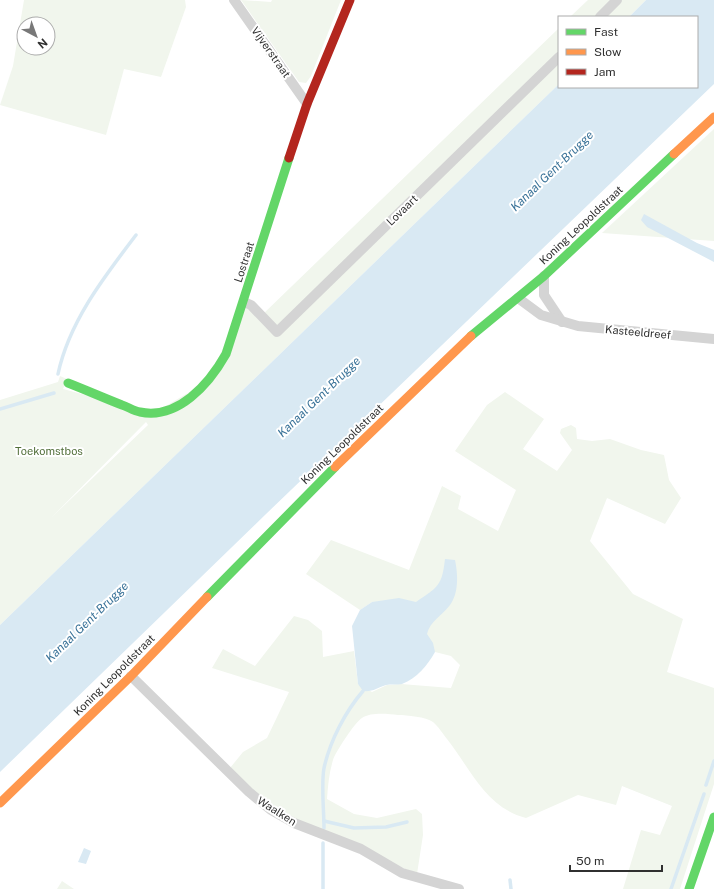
<svg xmlns="http://www.w3.org/2000/svg" width="714" height="889" viewBox="0 0 714 889" font-family="'Public Sans',sans-serif">
<style>
.green{fill:#f1f6ed;fill-rule:evenodd}
.water{fill:#d9e9f3}
.lines{fill:none;stroke-linecap:round;stroke-linejoin:round}
.stream{stroke:#d9e9f3;stroke-width:3.5}
.street{stroke:#d4d4d4;stroke-width:10}
.fast{stroke:#63d668;stroke-width:9}
.slow{stroke:#ff974d;stroke-width:9}
.jam{stroke:#b3261e;stroke-width:9}
.labels{text-anchor:middle;stroke-width:4;stroke-linejoin:round;paint-order:stroke}
.street-label{font-size:11px;fill:#303030;stroke:#fff}
.park-label{font-size:11px;fill:#526f3a;stroke:#fff}
.water-label{font-size:12px;font-style:italic;fill:#397298;stroke:#fff}
</style>
<rect width="100%" height="100%" fill="#fff"/>
<g class="green">
<path d="M 24,0 L 185,0 L 186,7 L 161,77 L 124,69 L 106,135 L 0,105 L 13,66 ZM 24,24 L 48,24 L 48,48 L 24,48 Z"/>
<path d="M 241,0 L 271,2 L 272,0 L 341,0 L 311,76 L 306,83 L 299,82 Z"/>
<path d="M 588,0 L 646,0 L 629,17 L 570,17 Z"/>
<path d="M 559,28 L 559,84 L 0,625 L 0,400 L 58,382 L 60,376 L 67,379 L 63,389 L 154,413 L 208,381 L 244,302 L 262,315 ZM 146,422 L 148,425 L 51,518 Z"/>
<path d="M 714,129 L 714,241 L 602,233 Z"/>
<path d="M 505,392 L 544,419 L 523,449 L 557,471 L 572,450 L 560,433 L 561,429 L 571,425 L 576,428 L 577,439 L 592,441 L 610,439 L 641,450 L 664,455 L 669,480 L 681,498 L 665,524 L 607,498 L 590,541 L 633,594 L 683,619 L 667,672 L 714,688 L 714,784 L 680,889 L 623,889 L 641,830 L 660,835 L 672,806 L 622,786 L 616,805 L 578,795 L 526,818 C 486,808 470,768 447,739 C 443,734 438,726 433,722 C 426,717 407,715 398,715 C 388,714 371,712 362,718 C 355,722 335,753 333,760 C 329,773 328,786 327,799 L 354,814 L 377,818 L 416,809 L 422,814 L 423,835 L 417,874 L 307,826 L 263,800 L 230,768 L 243,752 L 267,738 L 289,692 L 212,668 L 223,649 L 255,666 L 294,616 L 308,620 L 322,631 L 323,657 L 354,651 L 358,684 L 372,692 L 387,685 L 401,684 L 451,688 L 460,665 L 451,656 L 435,652 L 372,602 L 360,610 L 306,574 L 331,540 L 409,570 L 442,486 L 461,496 L 458,509 L 498,531 L 516,490 L 455,451 L 487,405 Z"/>
<path d="M 62,881 L 74,889 L 57,889 Z"/>
</g>
<g class="water">
<path d="M 646,0 L 714,0 L 714,84 L 266,514 L 0,772 L 0,625 L 559,84 L 559,87 L 697,87 L 697,17 L 629,17 Z"/>
<path d="M 644,214 L 697,243 L 714,250 L 714,262 L 647,227 L 641,220 Z"/>
<path d="M 445,559 L 455,560 C 458,574 459,593 450,605 C 442,616 430,621 427,634 L 433,643 L 435,652 C 427,666 417,678 402,684 C 397,685 391,684 386,685 C 377,688 373,692 363,691 L 358,684 L 352,626 L 360,610 L 372,602 L 399,598 L 416,602 C 438,587 442,586 445,559 Z"/>
<path d="M 84,848 L 91,851 L 86,864 L 78,862 Z"/>
</g>
<g class="lines">
<g class="stream">
<path d="M 58,374 C 69,322 104,277 136,235"/>
<path d="M 0,409 L 54,393"/>
<path d="M 706,785 L 714,761"/>
<path d="M 324,821 L 354,828 L 386,827 L 407,822"/>
<path d="M 324,828 C 324,811 321,784 324,768 C 330,741 345,712 363,691"/>
<path d="M 510,880 L 511,889"/>
<path d="M 323,889 L 323,843"/>
<path d="M 671,889 L 704,794"/>
</g>
<g class="street">
<path d="M 234,0 L 307,104"/>
<path d="M 600,17 L 617,0"/>
<path d="M 544,276 L 544,295 L 562,322"/>
<path d="M 518,298 L 541,315 L 578,326 L 714,339"/>
<path d="M 244,302 L 251,305 L 277,332 L 559,57"/>
<path d="M 131,676 L 249,792 L 271,810 L 294,823 L 361,849 L 402,873 L 459,889"/>
</g>
<g class="fast">
<path d="M 471,336 L 544,276 L 674,154"/>
<path d="M 68,383 C 86,390 104,398 122,405 C 128,407 134,411 140,412 C 178,420 209,384 226,354 L 289,158"/>
<path d="M 207,597 L 335,467"/>
<path d="M 689,889 L 714,817"/>
</g>
<g class="slow">
<path d="M 674,154 L 714,117"/>
<path d="M 335,467 L 471,336"/>
<path d="M 0,803 L 131,676 L 207,597"/>
</g>
<path class="jam" d="M 289,158 L 307,104 L 350,0"/>
</g>
<g class="labels">
<g class="street-label">
<text transform="translate(271 52) rotate(55)" y="4">Vijverstraat</text>
<text transform="translate(402 210) rotate(-44)" y="4">Lovaart</text>
<text transform="translate(581 225) rotate(-43)" y="4">Koning Leopoldstraat</text>
<text transform="translate(244 262) rotate(-72)" y="4">Lostraat</text>
<text transform="translate(638 332) rotate(5)" y="4">Kasteeldreef</text>
<text transform="translate(342 444) rotate(-44)" y="4">Koning Leopoldstraat</text>
<text transform="translate(114 675) rotate(-45)" y="4">Koning Leopoldstraat</text>
<text transform="translate(277 811) rotate(32)" y="4">Waalken</text>
</g>
<g class="park-label">
<text x="49" y="455">Toekomstbos</text>
</g>
<g class="water-label">
<text transform="translate(552 171) rotate(-44)" y="4">Kanaal Gent-Brugge</text>
<text transform="translate(319 397) rotate(-44)" y="4">Kanaal Gent-Brugge</text>
<text transform="translate(87 622) rotate(-44)" y="4">Kanaal Gent-Brugge</text>
</g>
</g>
<rect x="558" y="16" width="140" height="72" fill="#ffffff" stroke="#acacac"/>
<rect x="566" y="29" width="20" height="6" fill="#63d668" stroke="#acacac"/>
<text x="594" y="36" font-size="12" fill="#303030">Fast</text>
<rect x="566" y="49" width="20" height="6" fill="#ff974d" stroke="#acacac"/>
<text x="594" y="56" font-size="12" fill="#303030">Slow</text>
<rect x="566" y="69" width="20" height="6" fill="#b3261e" stroke="#acacac"/>
<text x="594" y="76" font-size="12" fill="#303030">Jam</text>
<g transform="translate(36 36) rotate(139)"><circle r="19" fill="#ffffff" stroke="#acacac"/>
<path d="M0-3L7 15L0 10L-7 15Z" fill="#787878"/>
<text y="-6" font-size="11" font-weight="bold" text-anchor="middle" fill="#303030">N</text>
</g>
<path d="M570 865v6h92v-6" fill="none" stroke="#303030" stroke-width="2"/>
<text x="576" y="865" font-size="12" fill="#303030" stroke="#ffffff" stroke-width="3" paint-order="stroke">50 m</text>
</svg>
